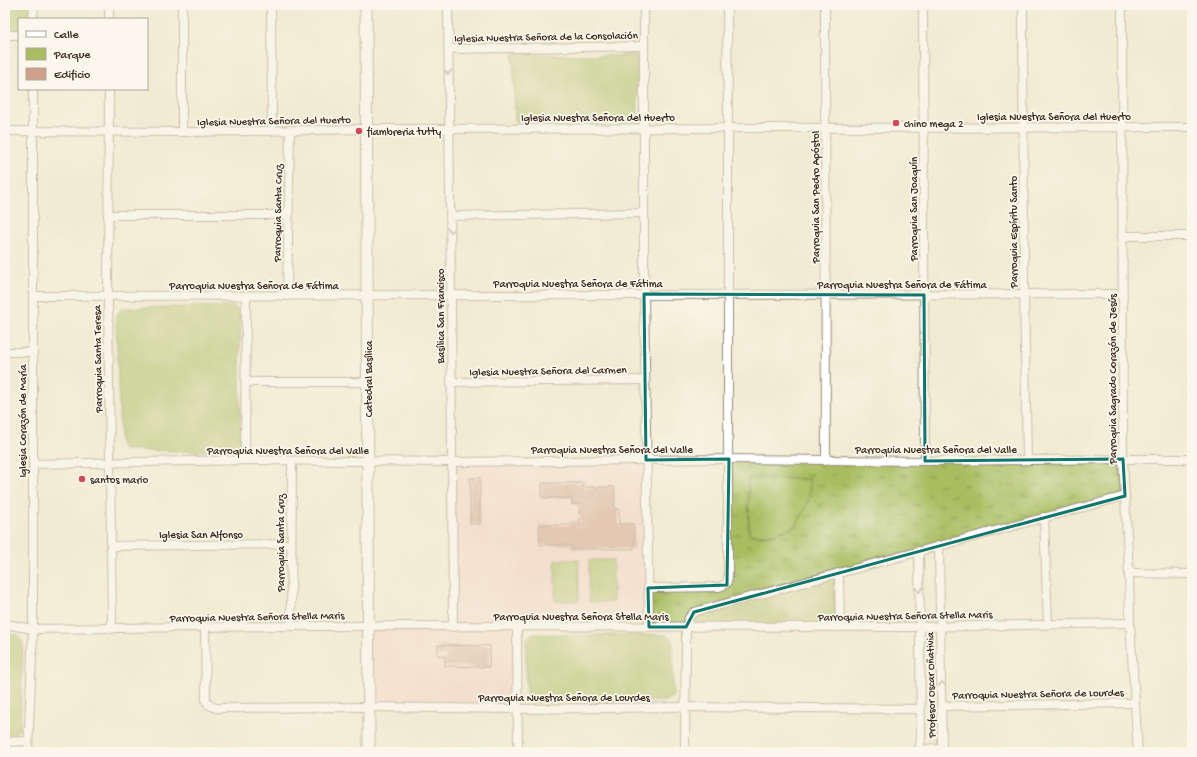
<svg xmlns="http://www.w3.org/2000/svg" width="1197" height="757" viewBox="0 0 1197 757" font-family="'Gochi Hand',sans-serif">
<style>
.built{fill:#f7d1c7}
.grass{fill:url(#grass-tufts);stroke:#727440}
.green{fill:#a9bd61;stroke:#727440}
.building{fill:#d1a08b}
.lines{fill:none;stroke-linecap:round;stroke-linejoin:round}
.minor-casing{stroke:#968a78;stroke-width:10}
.secondary-casing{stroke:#968a78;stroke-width:13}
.minor{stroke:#fff;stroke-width:8}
.secondary{stroke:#fff;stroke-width:11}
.oneway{stroke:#a79f9a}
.marked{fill:none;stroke:#0f766e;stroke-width:3;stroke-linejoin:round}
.poi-dot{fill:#d1495b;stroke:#fbf7ec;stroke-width:1.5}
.labels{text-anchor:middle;stroke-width:3.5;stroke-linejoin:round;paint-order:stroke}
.street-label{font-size:11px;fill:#3b2a1e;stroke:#fbf7ec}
.poi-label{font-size:11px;fill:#3b2a1e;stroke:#fbf7ec;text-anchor:start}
</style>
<defs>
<pattern id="grass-tufts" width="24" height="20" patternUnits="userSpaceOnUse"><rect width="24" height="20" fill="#a9bd61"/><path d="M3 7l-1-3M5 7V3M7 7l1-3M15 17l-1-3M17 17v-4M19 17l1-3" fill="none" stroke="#8b9a4f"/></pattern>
</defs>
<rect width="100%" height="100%" fill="#fbf7ec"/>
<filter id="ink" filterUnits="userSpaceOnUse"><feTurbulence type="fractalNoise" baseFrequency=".025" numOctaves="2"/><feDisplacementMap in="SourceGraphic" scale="8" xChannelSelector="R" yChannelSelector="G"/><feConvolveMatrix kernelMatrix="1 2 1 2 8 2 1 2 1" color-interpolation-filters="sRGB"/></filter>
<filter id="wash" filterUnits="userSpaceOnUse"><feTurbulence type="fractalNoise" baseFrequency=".012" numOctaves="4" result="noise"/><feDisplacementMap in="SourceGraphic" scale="16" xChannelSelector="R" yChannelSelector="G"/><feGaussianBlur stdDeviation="0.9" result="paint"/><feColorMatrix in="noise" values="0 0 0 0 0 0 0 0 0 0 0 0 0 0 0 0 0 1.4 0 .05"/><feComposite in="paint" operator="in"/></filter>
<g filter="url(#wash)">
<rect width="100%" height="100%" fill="#f2ebd3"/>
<g class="built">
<path d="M 646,461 L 648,626 L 453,626 L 453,462 Z"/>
<path d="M 370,627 L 517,627 L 517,708 L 369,706 Z"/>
</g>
<path class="grass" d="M 1123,459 L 1124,495 L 839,573 L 840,627 L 649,626 L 649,589 L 725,586 L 729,460 Z"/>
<g class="green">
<path d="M 5,5 L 33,5 L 33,19 L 19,19 L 19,34 L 5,34 Z"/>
<path d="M 513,54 L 637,56 L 638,121 L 515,121 Z"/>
<path d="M 234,306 L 240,314 L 240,445 L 232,452 L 124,450 L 120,444 L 116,315 L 123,308 Z"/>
<path d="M 748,478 L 809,479 C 811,502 806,507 796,526 L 772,535 L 749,535 Z"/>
<rect x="555" y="560" width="24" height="41"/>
<rect x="589" y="560" width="24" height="42"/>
<path d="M 5,633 L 18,635 L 23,644 L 20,729 L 10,737 L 5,737 Z"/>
<path d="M 531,634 L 666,635 L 673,641 L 673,696 L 665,701 L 530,702 L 526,697 L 526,639 Z"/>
</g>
<g id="blocks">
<g class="building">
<rect x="470" y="478" width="10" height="46"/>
<path d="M 542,483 L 583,483 L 583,487 L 614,487 L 615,509 L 619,509 L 619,524 L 634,524 L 634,549 L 571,549 L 571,545 L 540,545 L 539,525 L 571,525 L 571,522 L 580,522 L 579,504 L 572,504 L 572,498 L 542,498 Z"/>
<path d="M 438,645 L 490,646 L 489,667 L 445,666 L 445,656 L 438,656 Z"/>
</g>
</g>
</g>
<g filter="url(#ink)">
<use href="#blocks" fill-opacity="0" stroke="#968a78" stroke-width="1"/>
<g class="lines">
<defs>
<g id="minor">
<path d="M 109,5 L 109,19"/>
<path d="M 271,5 L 272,131"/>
<path d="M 448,5 L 451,295 L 453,627"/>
<path d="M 644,5 L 644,294 L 649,627"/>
<path d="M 825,5 L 826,461"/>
<path d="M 923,5 L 925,461"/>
<path d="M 1023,5 L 1024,294 L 1027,460"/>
<path d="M 1122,5 L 1123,459 L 1129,573 L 1130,623 L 1138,752"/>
<path d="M 33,19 L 34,5"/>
<path d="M 5,35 L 19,35"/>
<path d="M 448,49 L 643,46"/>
<path d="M 109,89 L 108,296 L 112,629"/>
<path d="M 5,131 L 190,132 L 367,129 L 1192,127"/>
<path d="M 182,132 L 182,5"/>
<path d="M 108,215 L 288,215"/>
<path d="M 451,216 L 644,213"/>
<path d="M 1122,236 L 1192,236"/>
<path d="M 33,296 L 1123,294"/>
<path d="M 287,296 L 290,130"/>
<path d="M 5,352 L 33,352"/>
<path d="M 246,382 L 368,382"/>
<path d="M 451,382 L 645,380"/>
<path d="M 245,460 L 246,296"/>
<path d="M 33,464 L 245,460 L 452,462 L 729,459 L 925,461 L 1123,459 L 1192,459"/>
<path d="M 1044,517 L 1048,624"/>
<path d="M 111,546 L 291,544"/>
<path d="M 939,546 L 942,751"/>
<path d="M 919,551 L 921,738 L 919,752"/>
<path d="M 839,573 L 840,627"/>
<path d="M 1129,573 L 1192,574"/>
<path d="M 648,588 L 719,587 C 725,585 727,584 728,578 L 728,128 L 727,5"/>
<path d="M 5,624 L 33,629 L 291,626 L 919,627 L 1130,623"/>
<path d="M 291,626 L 292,461"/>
<path d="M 517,627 L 518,752"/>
<path d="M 205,628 L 206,701 L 209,705 L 216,708 L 369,707 L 518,709 L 686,707 L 920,709"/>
<path d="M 942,706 L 1135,703"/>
<path d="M 5,742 L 28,741"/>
<path d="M 28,752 L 33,629 L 33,89"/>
<path d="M 685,752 L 686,627 L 689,618 L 694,612 L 1125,496"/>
<path d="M 919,752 C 928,748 934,746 942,752"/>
</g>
<path id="secondary" d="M 366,5 L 369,752"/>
</defs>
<use href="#minor" class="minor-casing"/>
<use href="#secondary" class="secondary-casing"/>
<use href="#minor" class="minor"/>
<use href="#secondary" class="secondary"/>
</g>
<defs><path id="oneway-chevron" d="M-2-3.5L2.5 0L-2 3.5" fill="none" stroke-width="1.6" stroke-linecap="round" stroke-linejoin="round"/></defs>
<g class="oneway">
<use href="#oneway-chevron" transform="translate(448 72) rotate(89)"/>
<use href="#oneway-chevron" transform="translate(451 230) rotate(90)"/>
<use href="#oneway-chevron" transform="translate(919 590) rotate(89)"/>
<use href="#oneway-chevron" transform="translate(942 684) rotate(-91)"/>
</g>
</g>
<path d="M0 0H1197V757H0ZM 644,294 L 924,295 L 925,461 L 1123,459 L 1125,496 L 694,612 L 686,627 L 649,627 L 648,588 L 727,585 L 729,459 L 646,460 Z" fill="#f2ebd3" fill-opacity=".55" fill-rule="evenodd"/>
<path class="marked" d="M 644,294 L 924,295 L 925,461 L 1123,459 L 1125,496 L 694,612 L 686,627 L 649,627 L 648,588 L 727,585 L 729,459 L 646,460 Z"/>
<g class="poi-dot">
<circle cx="896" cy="123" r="4"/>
<circle cx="359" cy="131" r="4"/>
<circle cx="82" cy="479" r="4"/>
</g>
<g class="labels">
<g class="street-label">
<text transform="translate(546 36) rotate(-1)" y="4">Iglesia Nuestra Señora de la Consolación</text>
<text x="1054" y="120">Iglesia Nuestra Señora del Huerto</text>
<text x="598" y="121">Iglesia Nuestra Señora del Huerto</text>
<text transform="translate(274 120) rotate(-1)" y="4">Iglesia Nuestra Señora del Huerto</text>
<text transform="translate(815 197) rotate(-90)" y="4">Parroquia San Pedro Apóstol</text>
<text transform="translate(913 209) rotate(-90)" y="4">Parroquia San Joaquín</text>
<text transform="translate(277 213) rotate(-89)" y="4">Parroquia Santa Cruz</text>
<text transform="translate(1013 232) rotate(-90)" y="4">Parroquia Espíritu Santo</text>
<text x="578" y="287">Parroquia Nuestra Señora de Fátima</text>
<text x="902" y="288">Parroquia Nuestra Señora de Fátima</text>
<text x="254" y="289">Parroquia Nuestra Señora de Fátima</text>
<text transform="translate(440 316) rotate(-90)" y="4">Basílica San Francisco</text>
<text transform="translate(97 359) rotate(-91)" y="4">Parroquia Santa Teresa</text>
<text transform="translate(548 370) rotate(-1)" y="4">Iglesia Nuestra Señora del Carmen</text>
<text transform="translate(368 379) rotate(-90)" y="4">Catedral Basílica</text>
<text transform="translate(1112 379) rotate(-90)" y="4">Parroquia Sagrado Corazón de Jesús</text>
<text transform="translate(22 421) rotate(-90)" y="4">Iglesia Corazón de María</text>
<text x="612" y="453">Parroquia Nuestra Señora del Valle</text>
<text x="936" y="453">Parroquia Nuestra Señora del Valle</text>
<text x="288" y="454">Parroquia Nuestra Señora del Valle</text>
<text x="201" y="538">Iglesia San Alfonso</text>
<text transform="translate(280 543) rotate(-90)" y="4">Parroquia Santa Cruz</text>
<text transform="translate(905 615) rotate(-1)" y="4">Parroquia Nuestra Señora Stella Maris</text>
<text transform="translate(257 616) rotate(-1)" y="4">Parroquia Nuestra Señora Stella Maris</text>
<text x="581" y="620">Parroquia Nuestra Señora Stella Maris</text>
<text transform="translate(930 685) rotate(-91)" y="4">Profesor Oscar Oñativia</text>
<text transform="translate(1038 693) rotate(-1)" y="4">Parroquia Nuestra Señora de Lourdes</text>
<text x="564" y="701">Parroquia Nuestra Señora de Lourdes</text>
</g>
<g class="poi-label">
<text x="904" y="127">chino mega 2</text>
<text x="367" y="135">fiambreria tutty</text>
<text x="90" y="483">santos mario</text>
</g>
</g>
<rect width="1197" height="757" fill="none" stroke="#fbf7ec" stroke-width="20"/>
<rect x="18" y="18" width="130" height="72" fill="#fbf7ec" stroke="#aea59a"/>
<rect x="26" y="31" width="20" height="6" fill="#ffffff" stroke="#aea59a"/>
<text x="54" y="38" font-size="12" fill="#3b2a1e">Calle</text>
<rect x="26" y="48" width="20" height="12" fill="#a9bd61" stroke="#aea59a"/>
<text x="54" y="58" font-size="12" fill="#3b2a1e">Parque</text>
<rect x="26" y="68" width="20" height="12" fill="#d1a08b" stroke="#aea59a"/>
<text x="54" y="78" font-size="12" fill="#3b2a1e">Edificio</text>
</svg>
